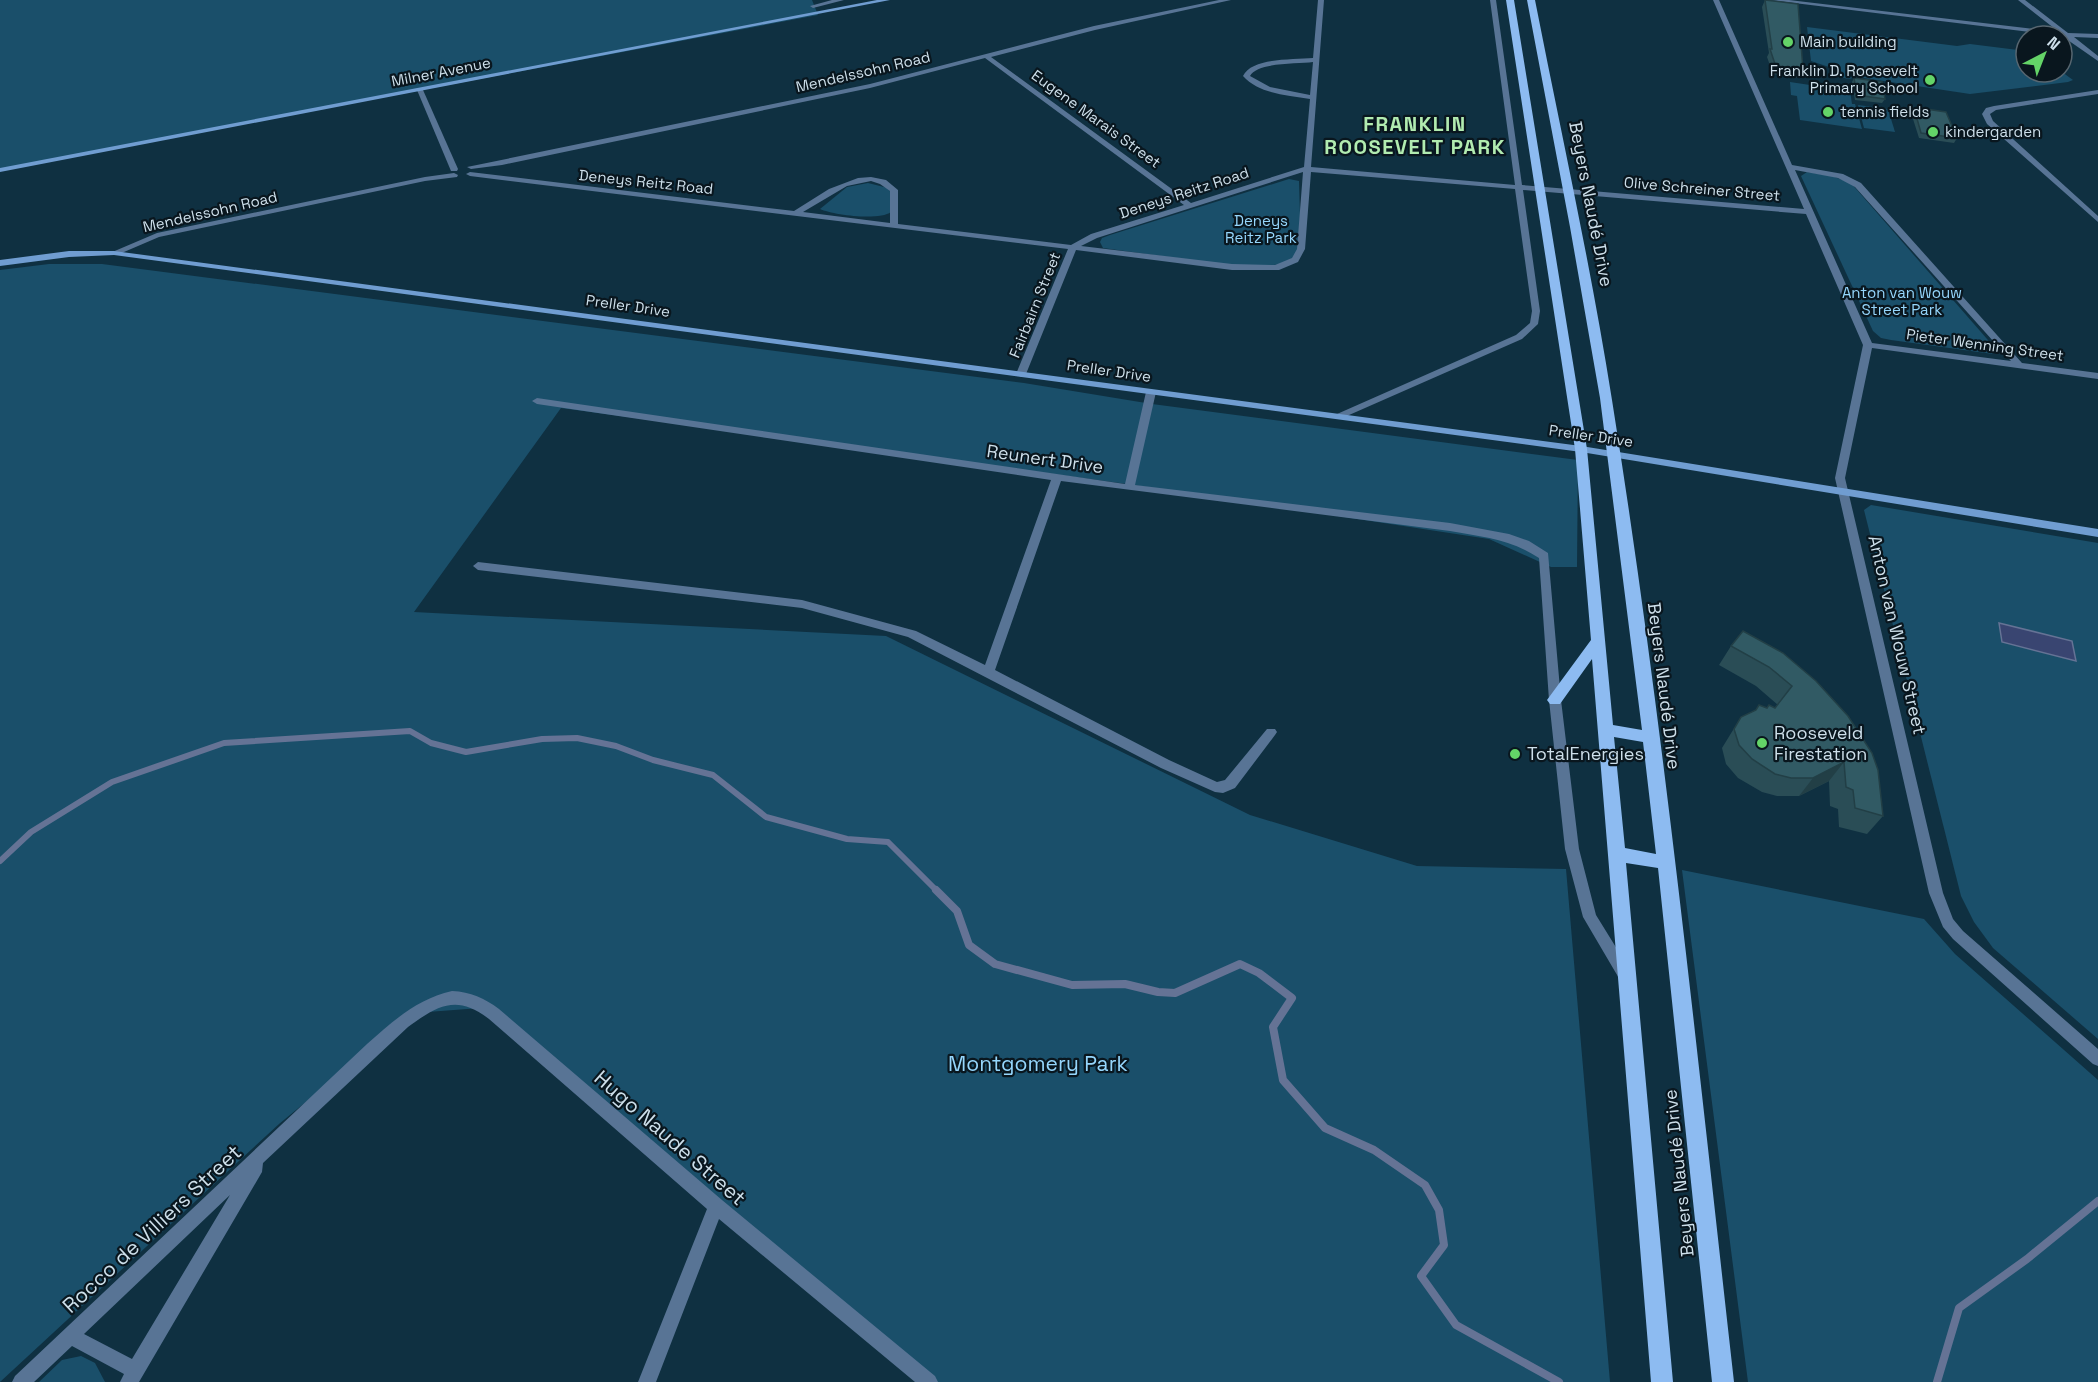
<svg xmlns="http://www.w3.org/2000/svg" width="2098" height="1382" viewBox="0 0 2098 1382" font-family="'Space Grotesk',sans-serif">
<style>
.green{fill:#1a4f6a}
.water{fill:#394571;stroke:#657395;stroke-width:1.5}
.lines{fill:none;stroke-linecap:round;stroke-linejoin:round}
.stream-far1{stroke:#657395;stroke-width:6}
.stream{stroke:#657395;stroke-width:8}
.street{fill:#587495;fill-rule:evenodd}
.secondary{fill:#709dd1;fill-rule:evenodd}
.primary{fill:#8dbbf1;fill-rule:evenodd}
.wall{fill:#2a4d56}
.shaded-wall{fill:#223f46}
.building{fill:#315a64;stroke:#223f46;stroke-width:1.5}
.poi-dot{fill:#64d468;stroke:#09161e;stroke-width:2}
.labels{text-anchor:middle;stroke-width:4.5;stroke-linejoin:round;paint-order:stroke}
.far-poi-label{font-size:15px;fill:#cddfea;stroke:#09161e;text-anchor:start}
.far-street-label{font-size:15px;fill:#cddfea;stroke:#09161e}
.far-park-label{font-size:15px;fill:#95d6fc;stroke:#09161e}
.street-label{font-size:18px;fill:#cddfea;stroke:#09161e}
.poi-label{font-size:18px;fill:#cddfea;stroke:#09161e;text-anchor:start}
.far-district-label{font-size:20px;font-weight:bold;letter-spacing:1.5px;fill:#b1ebb0;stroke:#09161e}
.near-park-label{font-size:21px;fill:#95d6fc;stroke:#09161e}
.near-street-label{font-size:21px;fill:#cddfea;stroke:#09161e}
</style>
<rect width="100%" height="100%" fill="#0f3041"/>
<g class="green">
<path d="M 0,0 L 812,0 L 818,15 L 0,170 Z"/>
<path d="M 1807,27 L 1957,46 L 1970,44 L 2026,51 L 2026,72 L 2062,72 L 2073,80 L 2068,82 L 1970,94 L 1857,77 L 1848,79 L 1838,76 L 1829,67 L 1811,61 Z"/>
<path d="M 1790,82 L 1850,91 L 1852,104 L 1855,104 L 1862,129 L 1800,120 L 1797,96 L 1791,95 Z"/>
<path d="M 1858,105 L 1888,109 L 1895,132 L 1864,128 Z"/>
<path d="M 1807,172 L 1832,176 L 1851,183 L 1994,347 L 1995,351 L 1993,354 L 1891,340 L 1881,338 L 1873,331 L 1801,176 Z"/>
<path d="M 1289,179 L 1299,181 L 1301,249 L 1291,263 L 1248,268 L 1103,248 L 1100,242 L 1102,238 L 1110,235 Z"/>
<path d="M 868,183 L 888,188 L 891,193 L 891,212 C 879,221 833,215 820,209 L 847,187 Z"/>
<path d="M 49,264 L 102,264 L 1024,383 L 1152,404 L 1578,460 L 1577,567 L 1551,567 L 1489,539 L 1127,484 L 561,408 L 414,612 L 886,636 L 1250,815 L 1417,866 L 1566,869 L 1610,1382 L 929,1382 L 494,1007 L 414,1013 L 279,1124 L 0,1382 L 0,270 Z"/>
<path d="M 1871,505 L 2098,543 L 2098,1039 L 1993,948 L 1974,922 L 1961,896 L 1864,510 Z"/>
<path d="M 1682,870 L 1924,919 L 1955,954 L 2098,1080 L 2098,1382 L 1748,1382 Z"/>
<path d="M 81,1356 L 95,1363 L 105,1382 L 39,1382 L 62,1360 Z"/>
</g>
<path class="water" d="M 1999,623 L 2072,641 L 2076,661 L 2002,642 Z"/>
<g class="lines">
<path class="stream-far1" d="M 0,861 L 31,832 L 112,782 L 224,743 L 410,731 L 431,743 L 466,752 L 542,739 L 577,738 L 616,746 L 653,760 L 713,775 L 766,817 L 847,839 L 888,842 L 938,892"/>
<g class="stream">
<path d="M 936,890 L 957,911 L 969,945 L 995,964 L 1072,985 L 1125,984 L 1158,992 L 1175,993 L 1240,964 L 1259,973 L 1292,998 L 1273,1027 L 1283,1080 L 1325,1128 L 1374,1150 L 1425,1185 L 1439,1210 L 1444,1245 L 1421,1276 L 1456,1325 L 1559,1382"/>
<path d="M 1937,1382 L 1959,1308 L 2027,1259 L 2098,1201"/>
</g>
<g class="street">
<path d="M 832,0 L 844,0 L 813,8 L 810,6 Z"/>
<path d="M 1219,0 L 1231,0 L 1095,30 L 991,57 L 1191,203 L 1304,167 L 1310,99 C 1287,95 1259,94 1243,76 C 1252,57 1293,60 1313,58 L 1318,0 L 1324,0 L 1311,167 L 1515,185 L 1490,0 L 1496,0 L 1522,185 L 1804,209 L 1713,0 L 1719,0 L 1792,165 L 1843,174 L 1861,183 L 2022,363 L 2098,373 L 2098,379 L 1872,348 L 1845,478 L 1943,893 L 1953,919 L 1963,931 L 2098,1049 L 2098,1066 L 2093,1064 L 1953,939 L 1943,927 L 1929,893 L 1835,478 L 1863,345 L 1806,214 L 1523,190 L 1540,311 L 1538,324 L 1522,339 L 1340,419 L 1335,416 L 1337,414 L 1516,335 L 1530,323 L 1532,311 L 1515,189 L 1311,172 L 1305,249 L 1298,262 L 1279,270 L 1232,270 L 1076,250 L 1026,374 L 1021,377 L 1016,374 L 1068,249 L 470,176 L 466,174 L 470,172 L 794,211 L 829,189 L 858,178 L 871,177 L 886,180 L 898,190 L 898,224 L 1071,245 L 1091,234 L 1184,205 L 985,58 L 870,88 L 502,165 L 471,169 L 467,167 L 870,84 L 1094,26 ZM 1313,62 L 1310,95 L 1270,87 L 1250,76 C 1257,62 1298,64 1313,62 ZM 1795,170 L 1838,178 L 1855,187 L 2011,361 L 1872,343 ZM 1303,172 L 1297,249 L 1292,258 L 1275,265 L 1232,264 L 1081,246 L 1097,238 ZM 871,181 L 880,184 L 890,191 L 890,223 L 803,212 L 847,186 Z"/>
<path d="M 1770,0 L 1789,0 L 2059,32 L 2018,0 L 2025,0 L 2068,33 L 2098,34 L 2098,38 L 2074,37 L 2098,56 L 2098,61 L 2062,36 Z"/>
<path d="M 420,88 L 423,90 L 458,169 L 457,171 L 451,171 L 417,90 Z"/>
<path d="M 2098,90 L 2098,94 L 1996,110 L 1990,114 L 1993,121 L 2098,216 L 2098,222 L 1987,124 L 1982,114 L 1986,108 L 1994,106 Z"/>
<path d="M 454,173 L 458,175 L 457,177 L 425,181 L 159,237 L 117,255 L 110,253 L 157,233 L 425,177 Z"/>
<path d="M 1151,389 L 1156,392 L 1135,485 L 1450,523 L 1509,534 L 1529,541 L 1548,553 L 1561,700 L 1579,849 L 1596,915 L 1630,970 L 1632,975 L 1630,980 L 1625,982 L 1620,980 L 1583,917 L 1565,849 L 1549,700 L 1539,558 C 1510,539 1483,537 1450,531 L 1061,481 L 995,670 L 1169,760 L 1217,782 L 1225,780 L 1267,729 L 1275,729 L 1277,732 L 1275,735 L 1235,788 L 1223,793 L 1215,792 L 1161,768 L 908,637 L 802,608 L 478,570 L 473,566 L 478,562 L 802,600 L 916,631 L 985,665 L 1051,480 L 537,404 L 532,401 L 537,398 L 1125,484 L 1146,392 Z"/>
<path d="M 452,991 C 471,992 484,998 499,1009 L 722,1200 L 935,1376 L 938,1382 L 915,1382 L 719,1219 L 656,1382 L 638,1382 L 707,1209 L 489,1019 C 457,994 438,1005 408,1027 L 263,1163 L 262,1172 L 139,1382 L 120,1382 L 124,1374 L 72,1346 L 34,1382 L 12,1382 L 15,1376 L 367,1044 C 393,1021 417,999 452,991 ZM 230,1195 L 132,1359 L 84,1334 Z"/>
</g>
<g class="secondary">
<path d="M 877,0 L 890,0 L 0,172 L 0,168 Z"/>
<path d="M 69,251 L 114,251 L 1581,446 L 2098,529 L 2098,537 L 1581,452 L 114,255 L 69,257 L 0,266 L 0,260 Z"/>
</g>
<path class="primary" d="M 1506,0 L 1514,0 L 1587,449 L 1613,725 L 1642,730 L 1600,398 L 1570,227 L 1527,0 L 1535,0 C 1561,133 1591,266 1612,400 C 1664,726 1697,1054 1734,1382 L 1712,1382 L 1658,868 L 1626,863 L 1673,1382 L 1651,1382 L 1592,659 L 1560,704 L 1550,704 L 1547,700 L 1591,640 L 1575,449 ZM 1614,737 L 1643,742 L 1656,854 L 1625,848 Z"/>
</g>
<g class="wall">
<path d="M 1765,0 L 1803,70 L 1800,78 L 1773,74 L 1767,57 L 1769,53 L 1762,7 Z"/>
<path d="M 1854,78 L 1885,99 L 1882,103 L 1855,100 L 1852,82 Z"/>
<path d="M 1919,108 L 1957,138 L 1954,143 L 1919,138 L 1913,119 L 1916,115 L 1917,115 L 1917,113 Z"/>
<path d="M 1731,646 L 1783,653 L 1883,816 L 1867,834 L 1839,827 L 1838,809 L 1830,806 L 1829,781 L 1799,796 L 1777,796 L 1762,792 L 1738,778 L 1726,764 L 1722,748 L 1741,717 L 1767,708 L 1775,708 L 1778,705 L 1756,686 L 1719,665 Z"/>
</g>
<path class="shaded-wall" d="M 1844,762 L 1829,781 L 1799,796 L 1813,778 Z"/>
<g class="building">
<path d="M 1765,0 L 1798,4 L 1803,70 L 1776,67 L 1770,49 L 1772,49 Z"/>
<path d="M 1854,78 L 1882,82 L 1885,99 L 1857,95 Z"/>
<path d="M 1919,108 L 1946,112 L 1957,138 L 1921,133 L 1916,115 L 1921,116 Z"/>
<path d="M 1743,631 L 1783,653 L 1816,681 L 1848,716 L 1872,753 L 1878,770 L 1883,816 L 1855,808 L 1853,790 L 1846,787 L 1844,762 L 1813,778 L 1791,778 L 1775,774 L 1752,759 L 1739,745 L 1734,729 L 1741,717 L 1756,710 L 1759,705 L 1767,708 L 1769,705 L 1775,708 L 1792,686 L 1769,667 L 1731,646 Z"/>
</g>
<g class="poi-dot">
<circle cx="1788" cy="42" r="6"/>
<circle cx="1930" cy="80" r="6"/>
<circle cx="1828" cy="112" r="6"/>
<circle cx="1933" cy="132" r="6"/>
<circle cx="1762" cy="743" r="6"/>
<circle cx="1515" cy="754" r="6"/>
</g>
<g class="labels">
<g class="far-poi-label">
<text x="1800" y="47">Main building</text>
<text x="1918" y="76" text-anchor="end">Franklin D. Roosevelt<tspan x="1918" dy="17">Primary School</tspan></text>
<text x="1840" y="117">tennis fields</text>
<text x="1945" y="137">kindergarden</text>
</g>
<g class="far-street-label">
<text transform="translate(441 72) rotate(-11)" y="5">Milner Avenue</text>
<text transform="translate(863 72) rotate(-13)" y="5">Mendelssohn Road</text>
<text transform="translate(1096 119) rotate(36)" y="5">Eugene Marais Street</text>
<text transform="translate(646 182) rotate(6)" y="5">Deneys Reitz Road</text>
<text transform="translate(1702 189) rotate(5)" y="5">Olive Schreiner Street</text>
<text transform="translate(1184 193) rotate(-18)" y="5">Deneys Reitz Road</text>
<text transform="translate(210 212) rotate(-13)" y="5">Mendelssohn Road</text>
<text transform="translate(1035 305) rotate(-68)" y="5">Fairbairn Street</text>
<text transform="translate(628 306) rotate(8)" y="5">Preller Drive</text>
<text transform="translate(1985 345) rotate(8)" y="5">Pieter Wenning Street</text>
<text transform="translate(1109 371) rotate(8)" y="5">Preller Drive</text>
<text transform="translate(1591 436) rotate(8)" y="5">Preller Drive</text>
</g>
<g class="far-park-label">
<text x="1261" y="226">Deneys<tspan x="1261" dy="17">Reitz Park</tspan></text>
<text x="1902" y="298">Anton van Wouw<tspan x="1902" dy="17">Street Park</tspan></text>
</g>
<g class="street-label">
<text transform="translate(1591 204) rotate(79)" y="6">Beyers Naudé Drive</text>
<text transform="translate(1045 459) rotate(8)" y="6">Reunert Drive</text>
<text transform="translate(1897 635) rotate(77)" y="6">Anton van Wouw Street</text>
<text transform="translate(1664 686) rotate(83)" y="6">Beyers Naudé Drive</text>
<text transform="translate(1679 1173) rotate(-96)" y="6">Beyers Naudé Drive</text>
</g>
<g class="poi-label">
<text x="1774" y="739">Rooseveld<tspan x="1774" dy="21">Firestation</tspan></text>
<text x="1527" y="760">TotalEnergies</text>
</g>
<g class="far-district-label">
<text x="1415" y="131">FRANKLIN<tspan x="1415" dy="23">ROOSEVELT PARK</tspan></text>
</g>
<g class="near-park-label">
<text x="1038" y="1071">Montgomery Park</text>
</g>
<g class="near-street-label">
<text transform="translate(670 1138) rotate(41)" y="7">Hugo Naude Street</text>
<text transform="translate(152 1229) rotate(-43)" y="7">Rocco de Villiers Street</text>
</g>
</g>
<g transform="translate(2044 54) rotate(42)"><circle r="28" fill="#09161e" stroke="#576670" stroke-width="1.5"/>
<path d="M0-4.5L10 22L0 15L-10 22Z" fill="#64d468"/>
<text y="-9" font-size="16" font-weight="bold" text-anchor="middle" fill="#cddfea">N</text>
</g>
</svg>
